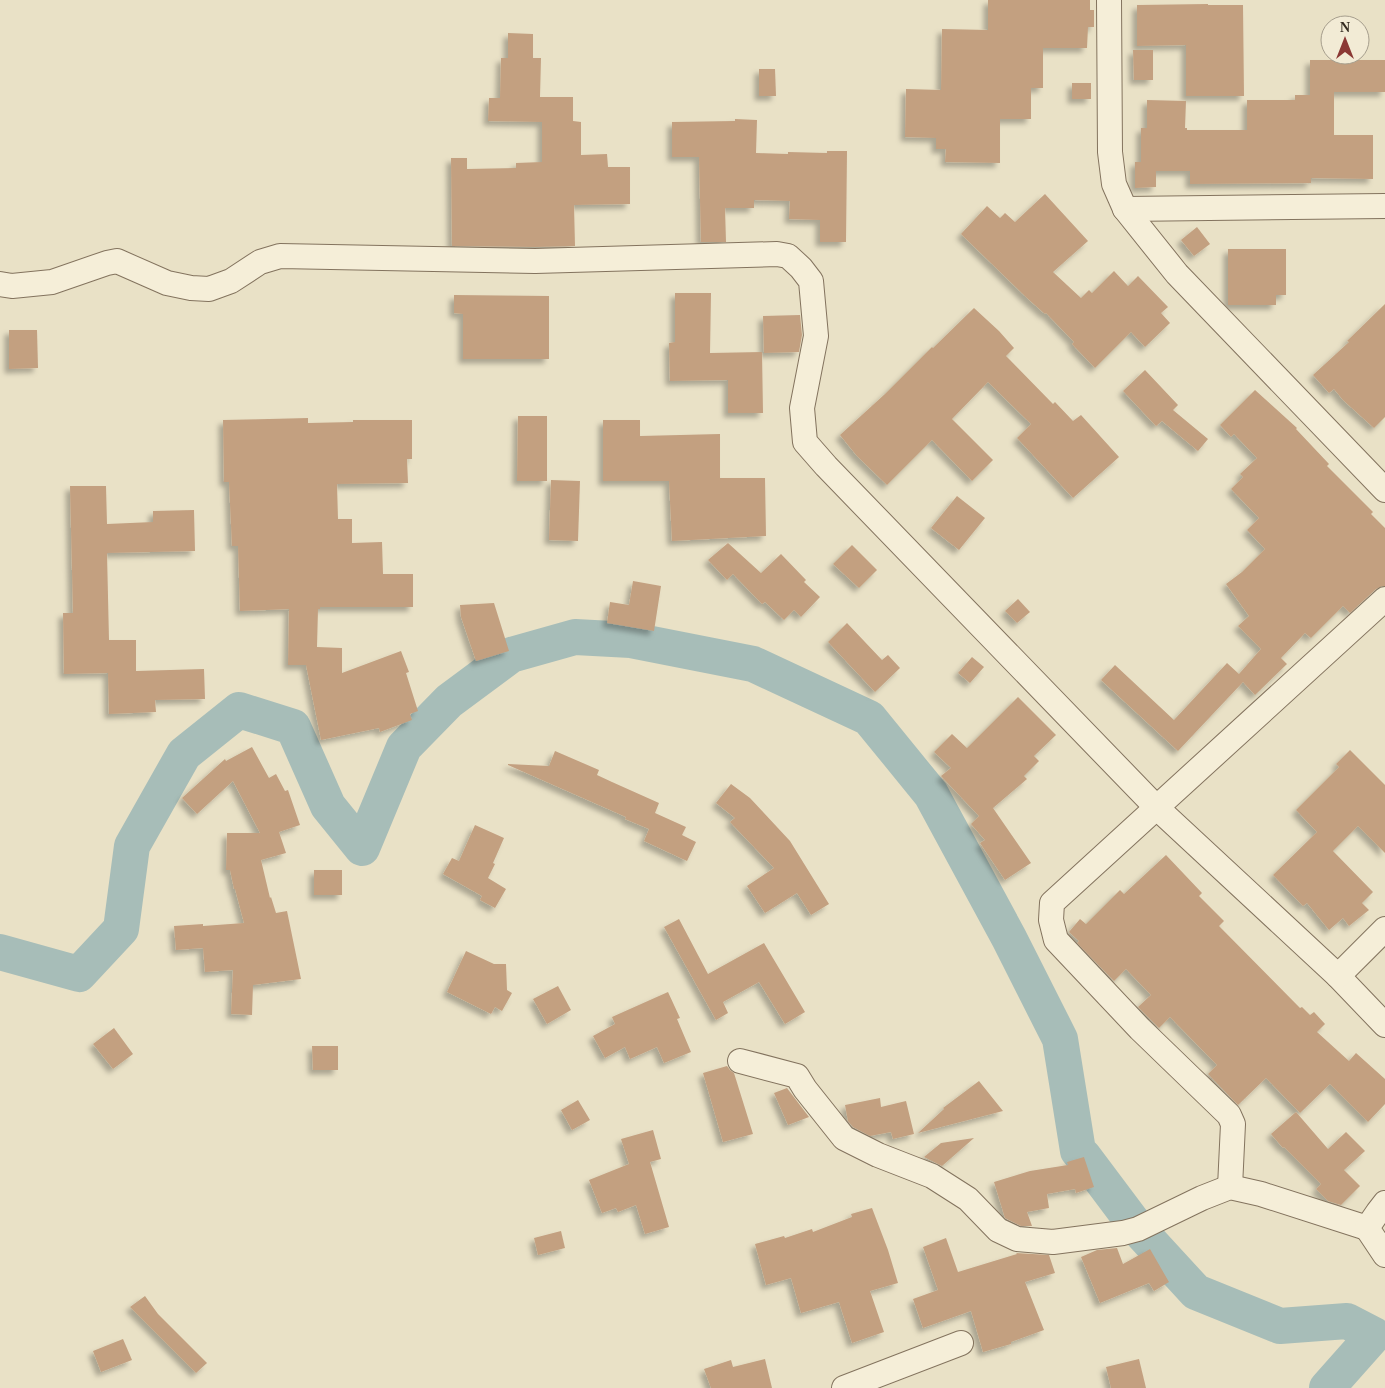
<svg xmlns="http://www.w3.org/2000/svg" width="1385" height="1388" viewBox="0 0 1385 1388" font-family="'Times New Roman',serif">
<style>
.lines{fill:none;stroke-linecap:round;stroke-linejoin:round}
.river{stroke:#a7bdb8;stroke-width:36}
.building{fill:#c3a080;filter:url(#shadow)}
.minor-casing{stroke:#83735e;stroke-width:26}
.minor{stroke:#f5eed8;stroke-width:24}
</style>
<defs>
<filter id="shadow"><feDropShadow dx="-4.5" dy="4.5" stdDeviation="2.5" flood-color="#0004"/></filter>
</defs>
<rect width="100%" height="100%" fill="#e9e1c6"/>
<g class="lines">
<path class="river" d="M 0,952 L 79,974 L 121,929 L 132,846 L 184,754 L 239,710 L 293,727 L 328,806 L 362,848 L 404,747 L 449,701 L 511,655 L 575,637 L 631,640 L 753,664 L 869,718 L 931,794 L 1009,938 L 1060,1039 L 1078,1151 L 1084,1157 L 1138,1229 L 1196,1292 L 1280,1326 L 1347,1321 L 1374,1335 L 1327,1388"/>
</g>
<g class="building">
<path d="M 988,0 L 1090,0 L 1090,10 L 1094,10 L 1094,27 L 1088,27 L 1087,48 L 1043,48 L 1043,88 L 1031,88 L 1031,119 L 1000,119 L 1000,163 L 945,162 L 946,149 L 936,149 L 936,138 L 905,137 L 906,89 L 941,90 L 942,29 L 988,30 Z"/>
<path d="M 1208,4 L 1208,5 L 1243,5 L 1244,96 L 1186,96 L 1186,45 L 1137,46 L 1137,5 Z"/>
<path d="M 508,33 L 533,34 L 533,58 L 541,58 L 540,97 L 573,97 L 573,121 L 581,122 L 581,155 L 607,154 L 608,167 L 630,167 L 630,204 L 574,205 L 575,246 L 535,247 L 452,246 L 451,158 L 467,158 L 467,169 L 516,168 L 516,163 L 542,162 L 542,122 L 488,121 L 489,98 L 500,98 L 501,58 L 508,58 Z"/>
<path d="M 1133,50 L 1153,50 L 1153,80 L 1134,80 Z"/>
<path d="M 1310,60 L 1385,60 L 1385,92 L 1334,92 L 1334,135 L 1373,135 L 1373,179 L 1311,178 L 1311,183 L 1190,184 L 1190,171 L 1156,171 L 1156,187 L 1135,188 L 1135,162 L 1141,162 L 1141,128 L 1147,128 L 1147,100 L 1186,101 L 1185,128 L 1187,128 L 1187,130 L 1247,130 L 1247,100 L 1295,100 L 1295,95 L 1310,95 Z"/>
<path d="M 759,69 L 775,69 L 776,96 L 759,96 Z"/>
<rect x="1072" y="83" width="19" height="16"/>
<path d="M 735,119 L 757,120 L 756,153 L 788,154 L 788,152 L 827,153 L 827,151 L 847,151 L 846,242 L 820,242 L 820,220 L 789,219 L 790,201 L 754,200 L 754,208 L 725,208 L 726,242 L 701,242 L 699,157 L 672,157 L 672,122 L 735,121 Z"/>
<path d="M 1045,194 L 1088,241 L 1053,272 L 1081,298 L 1089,290 L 1092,293 L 1114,271 L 1128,286 L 1138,276 L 1168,307 L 1161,313 L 1170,323 L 1145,347 L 1131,332 L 1095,368 L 1072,344 L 1074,342 L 1046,313 L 1045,314 L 1027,298 L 961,234 L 987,206 L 1000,218 L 1005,213 L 1015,222 Z"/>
<path d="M 1197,227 L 1210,244 L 1194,256 L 1181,240 Z"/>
<path d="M 1228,249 L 1286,249 L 1286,295 L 1276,295 L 1276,305 L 1228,305 Z"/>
<path d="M 675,293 L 711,293 L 710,353 L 762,352 L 763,413 L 728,413 L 728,380 L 670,381 L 669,343 L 675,342 Z"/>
<path d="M 454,295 L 549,296 L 549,359 L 463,359 L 463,314 L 454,313 Z"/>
<path d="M 1385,304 L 1385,417 L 1374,428 L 1343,400 L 1334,389 L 1329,393 L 1313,375 L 1349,342 L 1347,341 Z"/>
<path d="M 974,308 L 999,331 L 1014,348 L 1006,356 L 1010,360 L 1053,404 L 1055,402 L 1073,421 L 1081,415 L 1119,457 L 1073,498 L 1017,438 L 1031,424 L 988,382 L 952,419 L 993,460 L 972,481 L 932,440 L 887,485 L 857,456 L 840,435 L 885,394 L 932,347 L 933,348 Z"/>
<path d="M 800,315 L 802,335 L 799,352 L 764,353 L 763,316 Z"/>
<path d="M 9,330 L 37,330 L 38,368 L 9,369 Z"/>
<path d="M 1145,370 L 1178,405 L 1173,410 L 1208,439 L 1198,451 L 1162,421 L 1156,426 L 1123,391 Z"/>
<path d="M 1255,390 L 1297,428 L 1296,429 L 1329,464 L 1327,466 L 1373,512 L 1371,514 L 1385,528 L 1385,586 L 1382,586 L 1376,589 L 1350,613 L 1343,606 L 1311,638 L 1305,633 L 1281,658 L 1287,664 L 1255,695 L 1243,682 L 1178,751 L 1101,680 L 1115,665 L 1174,720 L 1227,663 L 1239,674 L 1261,649 L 1238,626 L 1249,616 L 1226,584 L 1242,572 L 1265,549 L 1247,530 L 1259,518 L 1231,489 L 1243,477 L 1240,474 L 1257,458 L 1234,434 L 1231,437 L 1220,425 Z"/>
<path d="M 518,416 L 547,416 L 547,481 L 517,481 Z"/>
<path d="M 308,418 L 308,423 L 353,422 L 353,420 L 412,420 L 412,459 L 407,459 L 408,483 L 337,484 L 338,519 L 352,519 L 352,543 L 382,542 L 383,574 L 413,574 L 413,607 L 320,607 L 320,609 L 318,609 L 317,647 L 342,648 L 342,673 L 401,651 L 409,672 L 406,673 L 418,711 L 410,714 L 412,720 L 380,732 L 379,728 L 321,740 L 306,665 L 288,665 L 289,609 L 240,611 L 238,546 L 232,546 L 229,482 L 224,482 L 223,420 Z"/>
<path d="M 603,420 L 640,420 L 640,436 L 720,434 L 720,478 L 765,478 L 766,536 L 672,541 L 669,481 L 603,481 Z"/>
<path d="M 551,480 L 580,481 L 578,541 L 549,540 Z"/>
<path d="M 70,486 L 106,486 L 107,524 L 153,522 L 153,511 L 194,510 L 195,551 L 107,553 L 109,640 L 136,640 L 136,671 L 204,669 L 205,699 L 155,700 L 156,712 L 109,714 L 108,673 L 64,674 L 63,613 L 73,613 Z"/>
<path d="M 957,496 L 985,518 L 959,550 L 931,528 Z"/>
<path d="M 728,543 L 761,573 L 781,554 L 806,580 L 804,582 L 820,597 L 801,617 L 794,610 L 784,620 L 765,602 L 762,604 L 733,574 L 727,580 L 708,560 Z"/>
<path d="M 852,545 L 877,570 L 859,588 L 833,564 Z"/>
<path d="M 633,581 L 661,586 L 654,631 L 607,623 L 610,602 L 629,605 Z"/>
<path d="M 1018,599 L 1030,612 L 1017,623 L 1005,611 Z"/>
<path d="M 494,603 L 509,651 L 476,661 L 461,617 L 460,605 Z"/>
<path d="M 847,623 L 882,660 L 888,655 L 900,668 L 875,692 L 828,642 Z"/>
<path d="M 972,657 L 984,667 L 970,683 L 958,673 Z"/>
<path d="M 1018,697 L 1056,735 L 1034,756 L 1039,761 L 1024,776 L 1027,779 L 993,808 L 1031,863 L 1005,880 L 980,843 L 985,840 L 971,824 L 979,816 L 941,776 L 951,768 L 934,752 L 952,734 L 967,748 Z"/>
<path d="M 252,747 L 269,778 L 276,774 L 285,791 L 288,790 L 300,825 L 279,832 L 286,853 L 261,860 L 270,898 L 271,897 L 276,913 L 287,911 L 301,979 L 253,985 L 252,1015 L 231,1014 L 233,970 L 205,972 L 203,948 L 176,950 L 174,926 L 203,924 L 203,926 L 244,923 L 235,889 L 234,889 L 230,870 L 226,870 L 227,833 L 260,833 L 233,781 L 197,814 L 182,798 L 225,759 L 226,761 Z"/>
<path d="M 1350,750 L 1385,785 L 1385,853 L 1358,826 L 1333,851 L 1373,892 L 1362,903 L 1369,910 L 1349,926 L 1343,918 L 1329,930 L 1307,903 L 1303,906 L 1273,875 L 1317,832 L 1296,810 L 1339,767 L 1336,764 Z"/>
<path d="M 555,751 L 599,770 L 597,775 L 612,782 L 659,803 L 655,813 L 686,827 L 682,835 L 696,842 L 687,861 L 644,841 L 649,829 L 625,819 L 626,817 L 508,765 L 508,764 L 549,766 Z"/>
<path d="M 731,784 L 750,798 L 790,841 L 829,904 L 811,915 L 797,893 L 765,913 L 747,886 L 774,868 L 730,822 L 735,818 L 716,803 Z"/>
<path d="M 475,825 L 504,838 L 493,863 L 495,864 L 488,878 L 506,889 L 495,908 L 480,900 L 482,896 L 443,874 L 452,858 L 459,861 Z"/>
<path d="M 1166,855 L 1202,893 L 1199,896 L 1224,921 L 1219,926 L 1300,1008 L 1302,1007 L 1310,1015 L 1314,1012 L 1325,1024 L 1317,1032 L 1349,1061 L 1356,1053 L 1385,1079 L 1385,1104 L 1368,1122 L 1330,1084 L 1300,1113 L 1266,1078 L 1238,1105 L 1208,1074 L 1217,1065 L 1170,1017 L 1159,1028 L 1138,1007 L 1151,995 L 1126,969 L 1114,981 L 1077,943 L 1079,941 L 1069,932 L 1080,919 L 1086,924 L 1120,890 L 1124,894 Z"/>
<rect x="314" y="870" width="28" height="25"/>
<path d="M 679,919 L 708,974 L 764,943 L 805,1012 L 785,1024 L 759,982 L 723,1002 L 728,1013 L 716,1020 L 664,927 Z"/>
<path d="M 466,951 L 494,964 L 506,964 L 507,990 L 512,993 L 502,1011 L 495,1007 L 491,1014 L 447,992 Z"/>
<path d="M 558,986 L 571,1010 L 547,1024 L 533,999 Z"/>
<path d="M 668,992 L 680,1018 L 677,1019 L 691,1052 L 664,1063 L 657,1047 L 630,1059 L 625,1047 L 605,1058 L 593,1036 L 615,1024 L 612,1017 Z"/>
<path d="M 114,1028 L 133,1054 L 113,1069 L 93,1044 Z"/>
<path d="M 312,1046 L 338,1046 L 338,1070 L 313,1070 Z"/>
<path d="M 727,1066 L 730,1070 L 734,1073 L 753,1134 L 723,1142 L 703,1073 Z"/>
<path d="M 979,1081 L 1003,1111 L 918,1133 L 944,1109 L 943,1108 Z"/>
<path d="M 787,1088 L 809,1117 L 788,1125 L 774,1093 Z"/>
<path d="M 880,1098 L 881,1107 L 906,1101 L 914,1134 L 893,1139 L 891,1132 L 870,1136 L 853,1127 L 848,1121 L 845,1105 Z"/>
<path d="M 578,1100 L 590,1120 L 572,1130 L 561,1110 Z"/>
<path d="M 1296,1112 L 1328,1149 L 1346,1132 L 1365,1151 L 1344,1170 L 1360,1186 L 1341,1205 L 1328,1201 L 1316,1189 L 1321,1184 L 1284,1147 L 1283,1148 L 1271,1134 Z"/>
<path d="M 653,1130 L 661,1159 L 650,1162 L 669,1227 L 645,1234 L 636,1205 L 618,1212 L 616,1208 L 602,1213 L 589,1180 L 629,1164 L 621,1139 Z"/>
<path d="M 974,1138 L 942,1166 L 924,1157 L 941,1143 Z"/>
<path d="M 1084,1157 L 1094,1187 L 1076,1193 L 1075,1189 L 1047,1194 L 1049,1208 L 1027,1212 L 1032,1226 L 1021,1226 L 1005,1218 L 994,1182 L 1030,1171 L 1068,1165 L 1067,1162 Z"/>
<path d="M 872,1208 L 888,1250 L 898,1283 L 870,1291 L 884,1332 L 852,1343 L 839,1302 L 801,1313 L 791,1278 L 766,1285 L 755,1244 L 784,1236 L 785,1238 L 812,1229 L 813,1232 L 852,1217 L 851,1214 Z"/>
<path d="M 561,1231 L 565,1248 L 538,1255 L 534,1238 Z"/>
<path d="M 946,1238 L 958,1272 L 1017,1254 L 1016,1253 L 1049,1255 L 1055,1273 L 1025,1282 L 1044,1330 L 1011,1342 L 1011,1344 L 983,1352 L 971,1311 L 923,1328 L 913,1299 L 938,1290 L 923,1247 Z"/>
<path d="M 1117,1248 L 1123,1264 L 1150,1249 L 1169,1282 L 1154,1291 L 1149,1283 L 1100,1303 L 1081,1257 L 1097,1250 Z"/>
<path d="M 145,1296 L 158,1314 L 207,1363 L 196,1373 L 130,1307 Z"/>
<path d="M 123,1339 L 132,1360 L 101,1372 L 93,1351 Z"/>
<path d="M 765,1359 L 772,1388 L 711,1388 L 704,1369 L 731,1360 L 733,1367 Z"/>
<path d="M 1139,1359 L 1146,1388 L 1111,1388 L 1106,1367 Z"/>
</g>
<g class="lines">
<defs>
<g id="minor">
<path d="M 1109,0 L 1110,152 L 1114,184 L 1125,209 L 1177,274 L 1385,490"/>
<path d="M 1125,209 L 1385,206"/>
<path d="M 0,284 L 12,286 L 52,282 L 107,263 L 117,261 L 167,283 L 191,288 L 209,289 L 231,281 L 260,262 L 280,256 L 535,261 L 777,254 L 788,256 L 801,268 L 811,281 L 816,336 L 802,408 L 805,442 L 826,466 L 1156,807 L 1338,976 L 1385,1025"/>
<path d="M 1338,976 L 1385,929"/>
<path d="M 740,1061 L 797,1076 L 805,1089 L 844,1138 L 878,1155 L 932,1176 L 968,1199 L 998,1230 L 1017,1239 L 1053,1242 L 1123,1233 L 1138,1229 L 1202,1198 L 1230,1187 L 1261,1194 L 1367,1228"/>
<path d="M 1230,1187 L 1233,1124 L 1229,1115 L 1140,1029 L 1056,940 L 1051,920 L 1052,903 L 1385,599"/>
<path d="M 1385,1203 L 1378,1212 L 1367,1228 L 1385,1255"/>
<path d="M 844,1388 L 961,1343"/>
</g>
</defs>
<use href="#minor" class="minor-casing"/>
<use href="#minor" class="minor"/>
</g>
<g transform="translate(1345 40)"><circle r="24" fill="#f2ebd5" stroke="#a69e8d"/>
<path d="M0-4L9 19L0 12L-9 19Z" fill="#8b3834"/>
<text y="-8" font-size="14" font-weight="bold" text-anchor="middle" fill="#342b20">N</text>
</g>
</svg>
